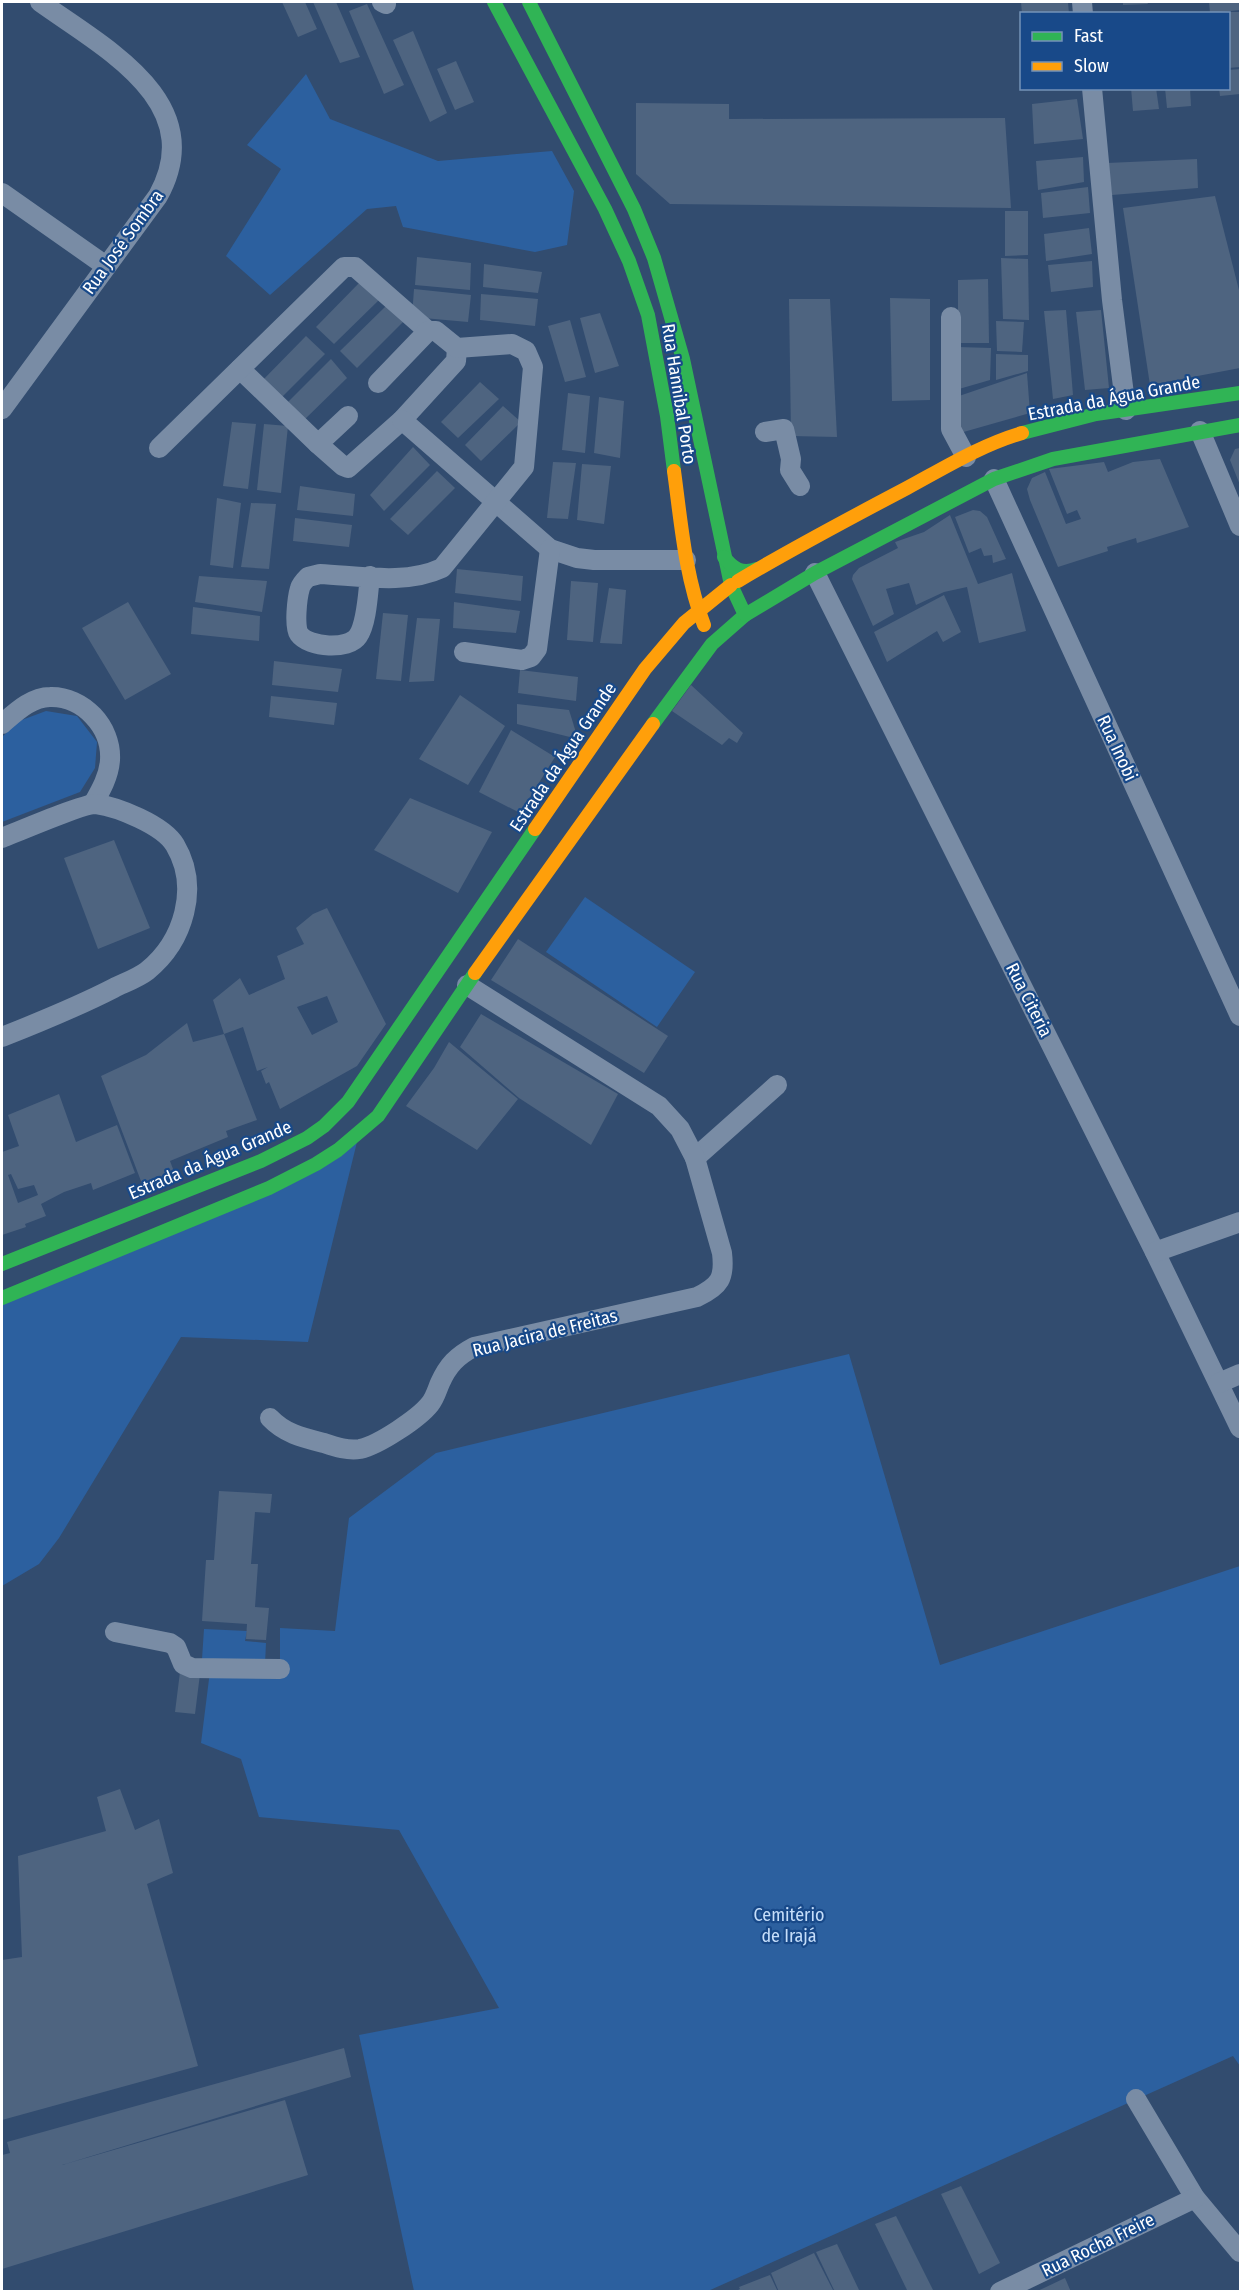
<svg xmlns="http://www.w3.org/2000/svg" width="1242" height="2293" viewBox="0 0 1242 2293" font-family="'Fira Sans Condensed',sans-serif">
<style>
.green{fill:#2c609f}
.building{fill:#4e6480;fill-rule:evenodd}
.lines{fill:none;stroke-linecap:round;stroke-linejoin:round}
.street{stroke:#798ca5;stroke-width:20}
.fast{stroke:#30b455;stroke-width:14}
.slow{stroke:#ff9f0a;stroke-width:14}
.labels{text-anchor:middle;stroke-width:4.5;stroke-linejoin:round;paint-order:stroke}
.street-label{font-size:18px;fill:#fff;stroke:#184989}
.park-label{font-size:18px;fill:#c6defa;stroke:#184989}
</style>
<rect width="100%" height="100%" fill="#324c6f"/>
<g class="green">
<path d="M 306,74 L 330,119 L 438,161 L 552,151 L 574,191 L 567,245 L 535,252 L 403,227 L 396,206 L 367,209 L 270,295 L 226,256 L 281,169 L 247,145 Z"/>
<path d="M 46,711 L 77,716 L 97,742 L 95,768 L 80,792 L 2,822 L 2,737 L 19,721 Z"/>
<path d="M 585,897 L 695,972 L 657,1027 L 546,952 Z"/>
<path d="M 357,1142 L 308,1342 L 181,1337 L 59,1538 L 39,1564 L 2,1586 L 2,1304 Z"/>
<path d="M 849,1354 L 940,1665 L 1240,1566 L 1240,2066 L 1233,2056 L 708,2291 L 414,2291 L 359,2035 L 499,2008 L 399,1830 L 259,1817 L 241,1759 L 201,1743 L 210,1671 L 280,1669 L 280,1628 L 335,1631 L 349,1518 L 436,1453 Z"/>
<path d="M 204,1629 L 247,1631 L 245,1641 L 266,1643 L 265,1664 L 202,1659 Z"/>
</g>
<g class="building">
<path d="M 282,2 L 305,2 L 317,29 L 298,37 Z"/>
<path d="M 313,2 L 336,2 L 360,57 L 340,63 Z"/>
<path d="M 1021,2 L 1068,2 L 1069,14 L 1022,14 Z"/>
<path d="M 1123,2 L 1147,2 L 1148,4 L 1123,5 Z"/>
<path d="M 1209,2 L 1240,2 L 1240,10 L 1210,13 Z"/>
<path d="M 367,4 L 404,85 L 384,94 L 349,11 Z"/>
<path d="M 1228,12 L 1240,12 L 1240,67 L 1228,68 Z"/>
<path d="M 413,31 L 447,113 L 430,122 L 393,40 Z"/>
<path d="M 456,61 L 474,102 L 455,110 L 437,69 Z"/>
<path d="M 1240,69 L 1240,94 L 1220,96 L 1219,88 L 1228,88 L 1228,70 Z"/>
<path d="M 1131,88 L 1156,88 L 1159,109 L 1133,111 Z"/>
<path d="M 1165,88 L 1190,88 L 1191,106 L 1167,108 Z"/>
<path d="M 1077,99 L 1083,139 L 1034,144 L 1032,104 Z"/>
<path d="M 636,103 L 729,104 L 729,119 L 1005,118 L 1011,208 L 670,204 L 636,174 Z"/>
<path d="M 1083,157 L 1084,182 L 1038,190 L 1036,161 Z"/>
<path d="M 1197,159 L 1198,188 L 1112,195 L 1107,163 Z"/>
<path d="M 1088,187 L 1090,213 L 1043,218 L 1041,193 Z"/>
<path d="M 1215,196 L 1240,294 L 1240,368 L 1150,385 L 1123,208 Z"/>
<path d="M 1005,211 L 1028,211 L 1028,255 L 1005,256 Z"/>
<path d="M 1089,228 L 1092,254 L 1046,261 L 1044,234 Z"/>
<path d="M 417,257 L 471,263 L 470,290 L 415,285 Z"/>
<path d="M 1001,258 L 1028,259 L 1029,320 L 1003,319 Z"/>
<path d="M 1092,261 L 1093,287 L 1051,292 L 1048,265 Z"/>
<path d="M 484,264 L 542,272 L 538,293 L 483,287 Z"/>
<path d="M 988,279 L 989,343 L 958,343 L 958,280 Z"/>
<path d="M 361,281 L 380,299 L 334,344 L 316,327 Z"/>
<path d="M 414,289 L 471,295 L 468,322 L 412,317 Z"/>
<path d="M 481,294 L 538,299 L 535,326 L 480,320 Z"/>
<path d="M 890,298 L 930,299 L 930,400 L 892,401 Z"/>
<path d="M 789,299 L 830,299 L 837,437 L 791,436 Z"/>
<path d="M 386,306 L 404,321 L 357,368 L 340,351 Z"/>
<path d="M 1066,310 L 1073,395 L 1053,399 L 1044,311 Z"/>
<path d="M 1101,310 L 1109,388 L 1085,390 L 1076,312 Z"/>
<path d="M 600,313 L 619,366 L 595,373 L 580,318 Z"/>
<path d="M 570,320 L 586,377 L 565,382 L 548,326 Z"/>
<path d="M 996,321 L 1024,322 L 1022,352 L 997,351 Z"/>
<path d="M 306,336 L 325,354 L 278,401 L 259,384 Z"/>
<path d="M 958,347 L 991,348 L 990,380 L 959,389 Z"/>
<path d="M 996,354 L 1028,355 L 1028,371 L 996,380 Z"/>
<path d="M 331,359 L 347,378 L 301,423 L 284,406 Z"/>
<path d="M 1027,373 L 1030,413 L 960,433 L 959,396 Z"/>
<path d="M 480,382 L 499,399 L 458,438 L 441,422 Z"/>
<path d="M 568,393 L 590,396 L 585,453 L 562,450 Z"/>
<path d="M 599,397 L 624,401 L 620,458 L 594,453 Z"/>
<path d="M 503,406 L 521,422 L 481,461 L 465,445 Z"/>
<path d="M 232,422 L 256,424 L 248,489 L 223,486 Z"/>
<path d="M 264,424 L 288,426 L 281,493 L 257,490 Z"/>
<path d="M 413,447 L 430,465 L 384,511 L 370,495 Z"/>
<path d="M 1240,448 L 1240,485 L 1230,460 L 1235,449 Z"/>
<path d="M 1160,459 L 1189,527 L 1137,543 L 1136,538 L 1107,547 L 1108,551 L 1058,567 L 1030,500 L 1027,489 L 1032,478 L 1045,472 L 1066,524 L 1081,519 L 1077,510 L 1067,514 L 1049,469 L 1104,462 L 1108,472 L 1133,462 Z"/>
<path d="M 553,462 L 576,463 L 568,519 L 547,518 Z"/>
<path d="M 582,464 L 611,466 L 604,524 L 577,520 Z"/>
<path d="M 437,471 L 455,488 L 408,535 L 390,519 Z"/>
<path d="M 300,486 L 355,494 L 353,516 L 297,510 Z"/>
<path d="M 217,498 L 241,503 L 233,568 L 210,565 Z"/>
<path d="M 251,503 L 276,504 L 269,569 L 241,567 Z"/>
<path d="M 973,510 L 980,511 L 987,517 L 1006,559 L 993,563 L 992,555 L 984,556 L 981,548 L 969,553 L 955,517 Z"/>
<path d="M 950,515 L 978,584 L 1012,573 L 1026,631 L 979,643 L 967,587 L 944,592 L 916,605 L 909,583 L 886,589 L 894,614 L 873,626 L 852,579 L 853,575 L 859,568 L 898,548 L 895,542 L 924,532 Z"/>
<path d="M 295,518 L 352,525 L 349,547 L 293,541 Z"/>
<path d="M 457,569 L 523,576 L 521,601 L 455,593 Z"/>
<path d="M 199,576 L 267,581 L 262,612 L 195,602 Z"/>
<path d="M 571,581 L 598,583 L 593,642 L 567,640 Z"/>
<path d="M 609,588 L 626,590 L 622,644 L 600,643 Z"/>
<path d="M 944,595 L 961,632 L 943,642 L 937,631 L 887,662 L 874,632 Z"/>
<path d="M 128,602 L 171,674 L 125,700 L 82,628 Z"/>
<path d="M 454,602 L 520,611 L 516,633 L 453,628 Z"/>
<path d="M 193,607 L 260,616 L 259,641 L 191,634 Z"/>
<path d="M 383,613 L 408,615 L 401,681 L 376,679 Z"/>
<path d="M 417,618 L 440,619 L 434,681 L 409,682 Z"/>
<path d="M 274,661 L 342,669 L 338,692 L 272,685 Z"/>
<path d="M 520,670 L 578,677 L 576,701 L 518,693 Z"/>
<path d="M 691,685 L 743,733 L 737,743 L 729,738 L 722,745 L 672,711 Z"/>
<path d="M 460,695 L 505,726 L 468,785 L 419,759 Z"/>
<path d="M 271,696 L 337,703 L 334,725 L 269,717 Z"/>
<path d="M 517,704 L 569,710 L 578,739 L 517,724 Z"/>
<path d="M 511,730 L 555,757 L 520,813 L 479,792 Z"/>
<path d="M 410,798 L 492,832 L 458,893 L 374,850 Z"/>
<path d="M 114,840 L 150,928 L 98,949 L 64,858 Z"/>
<path d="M 327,908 L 386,1024 L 357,1066 L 280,1109 L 269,1082 L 266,1084 L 261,1071 L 268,1067 L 257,1071 L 243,1027 L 224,1034 L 213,1000 L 240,978 L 249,995 L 285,979 L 277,956 L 304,944 L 296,928 L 313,914 ZM 327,996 L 338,1022 L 312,1035 L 297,1007 Z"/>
<path d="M 518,939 L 668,1036 L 644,1073 L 491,980 Z"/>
<path d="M 481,1014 L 618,1094 L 591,1145 L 519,1098 L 460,1047 Z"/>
<path d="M 187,1023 L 193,1042 L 224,1034 L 257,1120 L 226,1131 L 228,1137 L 170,1161 L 176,1177 L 144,1189 L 101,1076 L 146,1055 Z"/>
<path d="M 449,1042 L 518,1099 L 477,1150 L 406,1106 L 434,1068 Z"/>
<path d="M 59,1094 L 76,1142 L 117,1125 L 135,1173 L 93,1190 L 91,1183 L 64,1192 L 41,1204 L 46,1216 L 25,1224 L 26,1227 L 2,1235 L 2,1152 L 19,1146 L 8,1115 ZM 11,1174 L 18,1189 L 34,1185 L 38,1195 L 18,1203 L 8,1175 Z"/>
<path d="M 219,1491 L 272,1494 L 270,1513 L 255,1512 L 251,1564 L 258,1564 L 255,1607 L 269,1608 L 266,1640 L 246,1639 L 247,1624 L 202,1621 L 206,1560 L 214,1560 Z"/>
<path d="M 180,1672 L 200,1674 L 195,1714 L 175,1712 Z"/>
<path d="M 120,1789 L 135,1830 L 159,1819 L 173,1873 L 147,1884 L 198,2066 L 2,2120 L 2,1960 L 22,1957 L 18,1856 L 106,1831 L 97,1797 Z"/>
<path d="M 344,2048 L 351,2077 L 62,2165 L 285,2100 L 308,2175 L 2,2269 L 2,2155 L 10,2153 L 7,2142 Z"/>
<path d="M 961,2186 L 1000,2263 L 979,2274 L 941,2194 Z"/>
<path d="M 896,2216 L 934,2292 L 908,2292 L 875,2224 Z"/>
<path d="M 837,2244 L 860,2292 L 835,2292 L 816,2252 Z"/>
<path d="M 814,2253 L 834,2292 L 779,2292 L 771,2273 Z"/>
<path d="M 770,2275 L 778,2292 L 734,2292 L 740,2289 L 739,2287 Z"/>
<path d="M 1065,2278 L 1071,2292 L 1035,2292 L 1044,2288 Z"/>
</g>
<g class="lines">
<g class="street">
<path d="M 382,2 L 386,4"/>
<path d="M 1082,2 L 1083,14"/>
<path d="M 1092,88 L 1112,300 L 1126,410"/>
<path d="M 2,193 L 106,266"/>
<path d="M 951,317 L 951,429 L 966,457"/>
<path d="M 240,369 L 318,444"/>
<path d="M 2,409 L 158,196 C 210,102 104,48 40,2"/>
<path d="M 348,416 L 318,444 L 343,466 L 348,468 L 402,420 L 456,361 L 457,348"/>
<path d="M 402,420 L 550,549 L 577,558 L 594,560 L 686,560"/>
<path d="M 1200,431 L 1240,526"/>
<path d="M 765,432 L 784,429 L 791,459 L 790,470 L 800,486"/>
<path d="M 159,448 L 344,267 L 355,267 L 428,331"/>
<path d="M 994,479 L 1240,1016"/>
<path d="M 815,573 L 1155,1252 L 1240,1428"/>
<path d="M 370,576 C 368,592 367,623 358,636 C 349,650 309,648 299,634 C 294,627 297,598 300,588 C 301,584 305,580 308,577 L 320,574 C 360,576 406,585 442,568 L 524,467 L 533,367 L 526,351 L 512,344 L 457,348 L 436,331 L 428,331 L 378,383"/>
<path d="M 464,652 L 522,660 L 531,657 L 537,649 L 550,549"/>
<path d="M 2,724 C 15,713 31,697 50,697 C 83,696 112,727 110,760 C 109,776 101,790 93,804"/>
<path d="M 2,838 C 17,832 85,803 96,804 C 118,807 163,825 175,845 C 200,887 184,941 147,971 C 138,978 124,983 114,988 C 77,1007 40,1022 2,1037"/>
<path d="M 695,1158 L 777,1085"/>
<path d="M 1155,1252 L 1240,1222"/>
<path d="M 1219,1383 L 1240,1374"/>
<path d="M 270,1418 C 285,1434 304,1438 324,1443 C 336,1447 348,1451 360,1449 C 379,1445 419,1418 430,1404 C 435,1398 437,1390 440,1383 C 448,1365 457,1356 474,1347 L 697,1297 C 720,1286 725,1278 722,1253 L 695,1158 L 680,1129 L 659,1106 L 467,985"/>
<path d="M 115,1632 L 170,1643 L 176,1647 L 183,1664 L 192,1668 L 280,1669"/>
<path d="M 1136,2099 L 1195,2198 L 1240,2252"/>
<path d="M 1000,2292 L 1195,2198"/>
</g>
<g class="fast">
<path d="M 494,2 L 605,209 L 629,261 L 648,315 L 667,416 L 674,471"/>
<path d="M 529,2 L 634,209 L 654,258 L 683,359 L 731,585 L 745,615 L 712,644 L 653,724"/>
<path d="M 1022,433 L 1096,414 L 1240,393"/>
<path d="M 724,557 C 733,569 742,574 757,569"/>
<path d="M 745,615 L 815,573 L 994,479 L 1053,459 L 1240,425"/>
<path d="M 2,1264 L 261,1161 L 307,1138 L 324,1126 L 348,1102 L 535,829"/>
<path d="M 2,1298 L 269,1188 L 316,1164 L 338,1150 L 378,1116 L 475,973"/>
</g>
<g class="slow">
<path d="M 674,471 C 681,522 685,576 704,625"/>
<path d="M 738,581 C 793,548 850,518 907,488 C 944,468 981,445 1022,433"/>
<path d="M 535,829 L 645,669 L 684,623 L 731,585"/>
<path d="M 475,973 L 653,724"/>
</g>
</g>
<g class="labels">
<g class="street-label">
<text transform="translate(123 242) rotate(-54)" y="6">Rua José Sombra</text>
<text transform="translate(679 394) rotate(81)" y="6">Rua Hannibal Porto</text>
<text transform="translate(1114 398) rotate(-11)" y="6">Estrada da Água Grande</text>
<text transform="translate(1117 748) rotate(65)" y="6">Rua Inobi</text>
<text transform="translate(563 757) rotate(-56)" y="6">Estrada da Água Grande</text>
<text transform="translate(1029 1000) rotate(63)" y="6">Rua Citeria</text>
<text transform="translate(210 1160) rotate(-23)" y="6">Estrada da Água Grande</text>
<text transform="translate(545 1333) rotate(-14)" y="6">Rua Jacira de Freitas</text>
<text transform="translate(1098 2245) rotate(-26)" y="6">Rua Rocha Freire</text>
</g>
<g class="park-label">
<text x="789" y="1921">Cemitério<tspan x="789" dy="21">de Irajá</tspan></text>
</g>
</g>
<rect width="1242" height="2293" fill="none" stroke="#ffffff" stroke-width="6"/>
<rect x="1020" y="12" width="210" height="78" fill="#184989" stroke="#7492b8" stroke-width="1.5"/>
<rect x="1032" y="32" width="30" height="9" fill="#30b455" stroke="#7492b8" stroke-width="1.5"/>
<text x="1074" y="42" font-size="18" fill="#ffffff">Fast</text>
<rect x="1032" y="62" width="30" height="9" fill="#ff9f0a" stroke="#7492b8" stroke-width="1.5"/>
<text x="1074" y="72" font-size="18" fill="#ffffff">Slow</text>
</svg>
